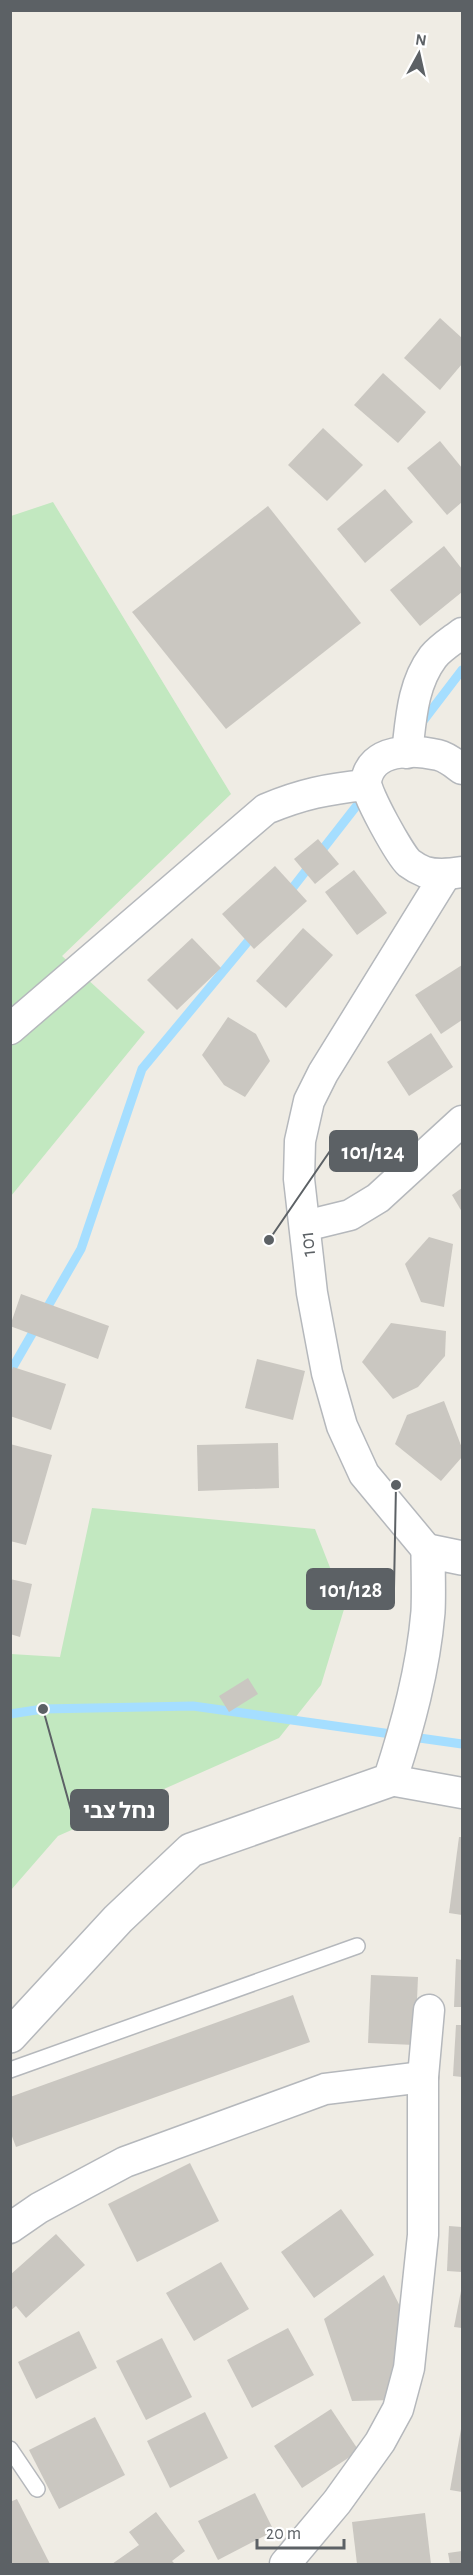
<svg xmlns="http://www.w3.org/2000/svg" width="473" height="2575" viewBox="0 0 473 2575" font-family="'Alegreya Sans','Noto Sans Hebrew',sans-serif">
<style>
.green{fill:#c2e8c0}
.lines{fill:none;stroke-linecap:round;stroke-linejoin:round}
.stream{stroke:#a5deff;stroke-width:9}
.building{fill:#cac7c1}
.service-casing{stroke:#b5b8bc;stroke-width:18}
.minor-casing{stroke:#b5b8bc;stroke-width:33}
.tertiary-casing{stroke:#b5b8bc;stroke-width:36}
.service{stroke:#fff;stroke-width:15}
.minor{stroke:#fff;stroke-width:30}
.tertiary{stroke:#fff;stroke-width:33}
.labels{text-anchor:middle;stroke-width:4.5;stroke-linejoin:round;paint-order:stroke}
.street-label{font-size:21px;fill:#5c6165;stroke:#fff}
.leader{fill:none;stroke:#5c6165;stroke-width:2}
.callout-dot{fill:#5c6165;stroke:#fff;stroke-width:2}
.callout{fill:#5c6165;stroke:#5c6165;stroke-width:2}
.callout-label{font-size:22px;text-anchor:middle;font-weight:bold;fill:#fff}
</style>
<rect width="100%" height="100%" fill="#efece4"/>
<g class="green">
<path d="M 53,502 L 231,794 L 62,956 L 145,1032 L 11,1196 L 11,516 Z"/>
<path d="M 92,1508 L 315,1529 L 345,1606 L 321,1685 L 279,1738 L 58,1836 L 11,1890 L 11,1654 L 60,1657 Z"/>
</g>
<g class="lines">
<g class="stream">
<path d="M 420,725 L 462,670"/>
<path d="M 287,895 L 365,795"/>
<path d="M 10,1372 L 81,1249 L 142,1069 L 255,933"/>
<path d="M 10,1714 L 43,1709 L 193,1706 L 462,1744"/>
</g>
</g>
<g class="building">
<path d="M 440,318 L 462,338 L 462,364 L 440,390 L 404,358 Z"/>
<path d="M 383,373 L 426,412 L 398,443 L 354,405 Z"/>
<path d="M 323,428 L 363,465 L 327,501 L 288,465 Z"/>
<path d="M 440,441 L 462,468 L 462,502 L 447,515 L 407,468 Z"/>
<path d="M 385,489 L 413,522 L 365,563 L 337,529 Z"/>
<path d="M 268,506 L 361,623 L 226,729 L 132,612 Z"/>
<path d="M 444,546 L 462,569 L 462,592 L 420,626 L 390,590 Z"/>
<path d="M 318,839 L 339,864 L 315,884 L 294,859 Z"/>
<path d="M 275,866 L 307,901 L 254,949 L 222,914 Z"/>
<path d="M 354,870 L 387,913 L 357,935 L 325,892 Z"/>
<path d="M 303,928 L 333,955 L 286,1008 L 256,981 Z"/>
<path d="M 192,938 L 221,968 L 177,1010 L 147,980 Z"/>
<path d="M 462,965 L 462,1020 L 441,1034 L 415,995 Z"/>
<path d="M 228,1017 L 256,1034 L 270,1061 L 245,1097 L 224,1085 L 202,1055 Z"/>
<path d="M 431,1033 L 453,1067 L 409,1096 L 387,1062 Z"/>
<path d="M 462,1188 L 462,1212 L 452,1195 Z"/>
<path d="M 429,1237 L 453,1244 L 444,1307 L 421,1302 L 405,1264 Z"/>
<path d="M 21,1294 L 109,1326 L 98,1359 L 10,1326 Z"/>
<path d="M 391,1323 L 446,1331 L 445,1356 L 418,1387 L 393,1399 L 362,1362 Z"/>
<path d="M 257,1359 L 305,1371 L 293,1420 L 245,1408 Z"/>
<path d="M 13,1367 L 66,1384 L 51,1430 L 10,1416 L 10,1375 Z"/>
<path d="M 444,1401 L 462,1448 L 462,1457 L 441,1481 L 395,1444 L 407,1415 Z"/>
<path d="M 278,1443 L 279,1488 L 198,1491 L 197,1445 Z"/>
<path d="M 10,1444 L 52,1455 L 26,1545 L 10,1541 Z"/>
<path d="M 10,1579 L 32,1584 L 20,1637 L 10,1634 Z"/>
<path d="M 248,1678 L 258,1694 L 229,1712 L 219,1696 Z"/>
<path d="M 459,1837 L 462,1837 L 462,1915 L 449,1913 Z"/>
<path d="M 456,1959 L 462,1960 L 462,2007 L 454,2007 Z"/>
<path d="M 371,1975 L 418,1977 L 415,2045 L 368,2043 Z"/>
<path d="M 293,1995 L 310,2042 L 16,2147 L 10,2131 L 10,2097 Z"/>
<path d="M 456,2025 L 462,2025 L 462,2077 L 453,2076 Z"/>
<path d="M 190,2163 L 219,2221 L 137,2262 L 108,2204 Z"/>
<path d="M 341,2209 L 374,2255 L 314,2298 L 281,2252 Z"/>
<path d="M 449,2226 L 462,2227 L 462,2272 L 447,2271 Z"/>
<path d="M 56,2234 L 85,2265 L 26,2318 L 16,2306 L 10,2311 L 10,2275 Z"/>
<path d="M 221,2262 L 249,2309 L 194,2341 L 166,2293 Z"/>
<path d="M 384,2275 L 402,2310 L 394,2400 L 352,2401 L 324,2319 Z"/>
<path d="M 461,2291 L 462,2291 L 462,2328 L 454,2327 Z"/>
<path d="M 288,2328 L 314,2375 L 252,2408 L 227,2360 Z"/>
<path d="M 79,2331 L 97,2368 L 36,2399 L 18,2362 Z"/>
<path d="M 162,2338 L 192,2397 L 146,2420 L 116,2361 Z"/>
<path d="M 331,2409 L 359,2451 L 302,2488 L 274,2446 Z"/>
<path d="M 205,2412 L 228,2458 L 170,2488 L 147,2441 Z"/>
<path d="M 95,2417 L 125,2475 L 59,2509 L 29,2450 Z"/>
<path d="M 461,2429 L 462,2430 L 462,2492 L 450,2490 Z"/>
<path d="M 255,2493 L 274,2531 L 218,2560 L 198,2521 Z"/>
<path d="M 17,2499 L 50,2564 L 10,2564 L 10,2502 Z"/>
<path d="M 156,2512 L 185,2551 L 172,2561 L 175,2564 L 112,2564 L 139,2545 L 129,2532 Z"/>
<path d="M 425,2513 L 431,2564 L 357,2564 L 352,2522 Z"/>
<path d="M 462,2551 L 462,2564 L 450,2564 L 448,2553 Z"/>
</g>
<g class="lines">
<defs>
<g id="service">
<path d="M 10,2070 L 357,1946"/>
<path d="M 10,2449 L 37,2489"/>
</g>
<g id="minor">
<path d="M 407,753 C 411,720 412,685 433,657 C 440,648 453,640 462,633"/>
<path d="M 462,872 C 451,874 436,875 425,872 C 420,870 413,866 409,863 C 400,855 365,792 366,782 C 370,748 413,749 438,755 C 447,757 455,764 462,769"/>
<path d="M 10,1029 L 266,809 C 302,794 327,789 366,785"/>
<path d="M 305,1226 L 350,1215 L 378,1198 L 462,1121"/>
<path d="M 428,1551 L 364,1474 L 342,1426 L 327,1373 L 312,1293 L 299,1179 L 300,1141 L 309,1101 L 323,1073 L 446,874"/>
<path d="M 390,1780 L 462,1793"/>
<path d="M 10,2228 L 39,2208 L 125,2162 L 325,2089 L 423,2077"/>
<path d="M 285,2564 L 337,2502 L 380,2442 L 398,2409 L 409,2368 L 423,2235 L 423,2077 L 429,2010"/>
</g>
<path id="tertiary" d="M 10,2036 L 118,1919 L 191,1850 L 390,1780 C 408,1725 423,1670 428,1612 C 429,1592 428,1571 428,1551 L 462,1558"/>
</defs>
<use href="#service" class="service-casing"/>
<use href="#minor" class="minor-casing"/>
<use href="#tertiary" class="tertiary-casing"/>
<use href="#service" class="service"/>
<use href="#minor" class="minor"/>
<use href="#tertiary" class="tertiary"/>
</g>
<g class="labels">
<g class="street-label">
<text transform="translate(307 1244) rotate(-96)" y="7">101</text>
</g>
</g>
<path class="leader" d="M269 1240L330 1151M396 1485L394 1589M43 1709L71 1810"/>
<g class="callout-dot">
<circle cx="269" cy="1240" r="6"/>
<circle cx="396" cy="1485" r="6"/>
<circle cx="43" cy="1709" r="6"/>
</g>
<g class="callout">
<rect x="330" y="1131" width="87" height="40" rx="6"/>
<rect x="307" y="1569" width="87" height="40" rx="6"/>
<rect x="71" y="1790" width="97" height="40" rx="6"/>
</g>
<g class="callout-label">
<text x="373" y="1159">101/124</text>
<text x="351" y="1597">101/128</text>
<text x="119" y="1818">נחל צבי</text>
</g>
<rect width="473" height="2575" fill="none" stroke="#5c6165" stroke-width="24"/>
<g transform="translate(419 54) rotate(8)" stroke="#ffffff" stroke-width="4.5" paint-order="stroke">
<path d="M0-4.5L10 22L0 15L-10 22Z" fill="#5c6165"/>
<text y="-9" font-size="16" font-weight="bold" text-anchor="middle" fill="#5c6165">N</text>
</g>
<path d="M257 2539v9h87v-9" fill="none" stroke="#5c6165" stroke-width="3"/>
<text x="266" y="2539" font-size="18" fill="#5c6165" stroke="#ffffff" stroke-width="4.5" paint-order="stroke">20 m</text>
</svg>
